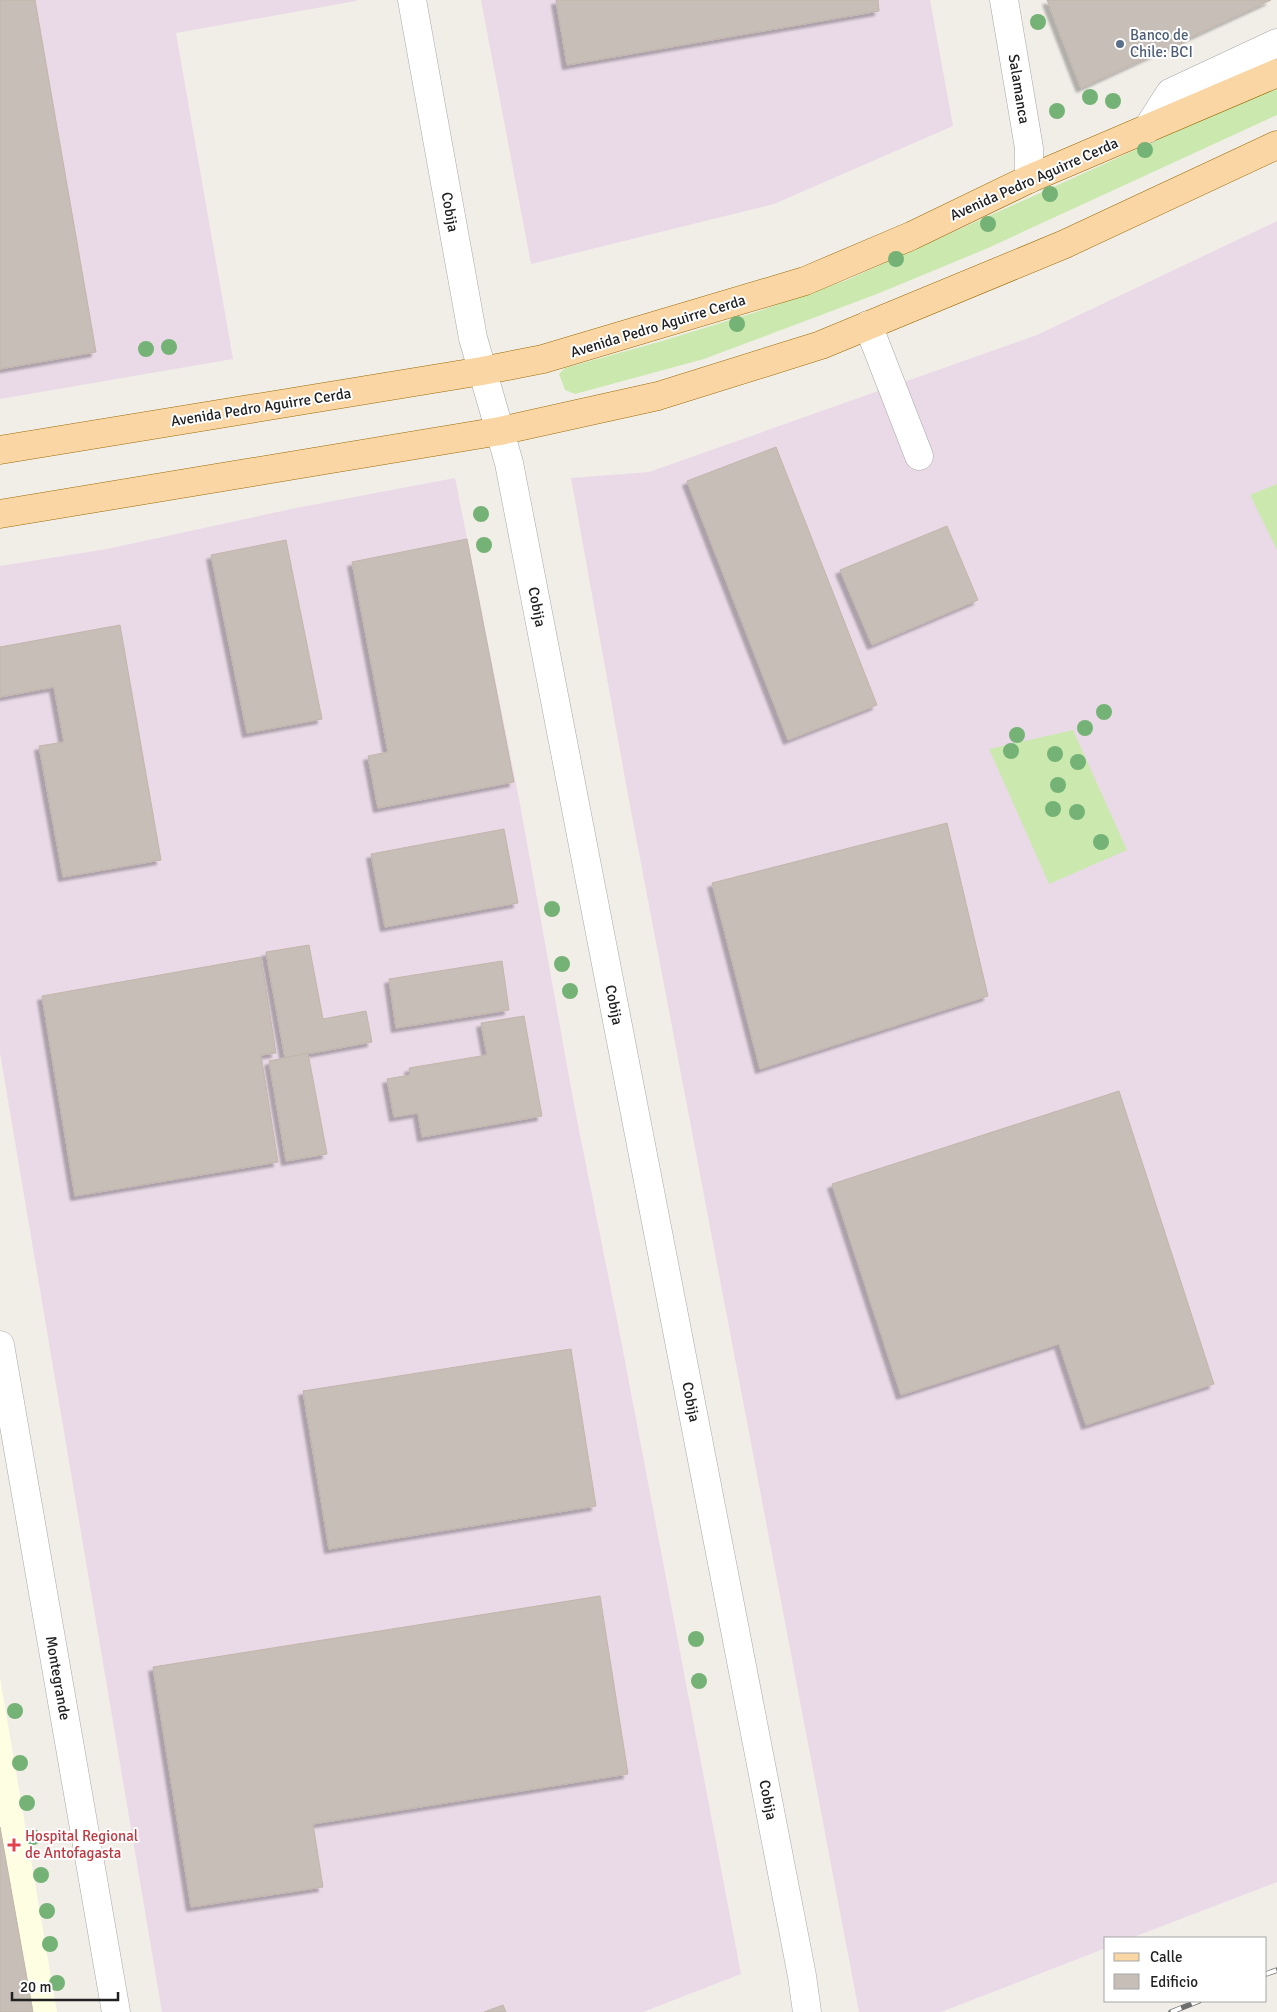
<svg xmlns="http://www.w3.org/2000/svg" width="1277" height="2012" viewBox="0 0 1277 2012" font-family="Signika,sans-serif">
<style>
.industrial{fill:#eadae7}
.education{fill:#fefee3}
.grass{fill:#cbe9af}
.building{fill:#c6beb7;stroke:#c3b5aa;filter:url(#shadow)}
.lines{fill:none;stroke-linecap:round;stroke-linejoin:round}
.minor-casing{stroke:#a8a8a8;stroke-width:29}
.major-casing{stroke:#9b6b03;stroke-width:29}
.minor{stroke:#fff;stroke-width:28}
.major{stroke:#fad6a4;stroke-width:28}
.rail-casing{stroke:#6f6f6f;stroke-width:5.5}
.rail{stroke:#fff;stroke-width:4;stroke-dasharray:11;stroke-linecap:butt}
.tree{fill:#74b276}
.service-dot{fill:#5c6f8a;stroke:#fff;stroke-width:2}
.health-dot{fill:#e0444e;stroke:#fff;stroke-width:2}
.labels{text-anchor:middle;stroke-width:4;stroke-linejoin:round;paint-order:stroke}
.service-label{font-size:15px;fill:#4e5e75;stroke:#fff;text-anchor:start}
.street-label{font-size:15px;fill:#212121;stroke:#fff}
.health-label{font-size:15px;fill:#be3a42;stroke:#fff;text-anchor:start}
</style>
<defs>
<filter id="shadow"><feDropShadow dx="-4.5" dy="4.5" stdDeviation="1" flood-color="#0004"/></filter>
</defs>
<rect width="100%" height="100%" fill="#f1eee8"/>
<g class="industrial">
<path d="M 0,0 L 356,0 L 356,1 L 176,33 L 233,359 L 0,399 Z"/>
<path d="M 481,0 L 930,0 L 953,126 L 774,204 L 531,264 Z"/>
<path d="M 1277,221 L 1277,1882 L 1131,1938 L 1106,1938 L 1106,1948 L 941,2012 L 859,2012 L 628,795 L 571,478 L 649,472 L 1037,335 Z"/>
<path d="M 455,478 L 520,804 L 575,1110 L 621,1340 L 741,1974 L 643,2012 L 162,2012 L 0,1053 L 0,566 L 107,549 L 296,508 Z"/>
</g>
<path class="education" d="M 0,1678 L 57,2012 L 0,2012 Z"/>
<g class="grass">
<path d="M 1277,86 L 1277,115 L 988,248 L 877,294 L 704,359 L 575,394 L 565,390 L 559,374 L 565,368 L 662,341 L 756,312 L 847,280 Z"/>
<path d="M 1277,484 L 1277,550 L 1250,495 Z"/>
<path d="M 1073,730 L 1127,850 L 1049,884 L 989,749 Z"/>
</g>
<g class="building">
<path d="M 0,0 L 35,0 L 96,352 L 0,369 Z"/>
<path d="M 556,0 L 878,0 L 879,11 L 567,65 Z"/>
<path d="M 1047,0 L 1271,0 L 1081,88 Z"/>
<path d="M 776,447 L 877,705 L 788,740 L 687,481 Z"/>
<path d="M 947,526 L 978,600 L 872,645 L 840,570 Z"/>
<path d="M 467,539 L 514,782 L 378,808 L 368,756 L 388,752 L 352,562 Z"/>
<path d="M 286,540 L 322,719 L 247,733 L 211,555 Z"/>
<path d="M 120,625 L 161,860 L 63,877 L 39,746 L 64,742 L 54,687 L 0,697 L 0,647 Z"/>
<path d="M 947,823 L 988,996 L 760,1069 L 712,883 Z"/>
<path d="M 504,829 L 518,903 L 385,927 L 371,854 Z"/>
<path d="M 309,945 L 323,1019 L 366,1011 L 372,1042 L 285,1058 L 266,952 Z"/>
<path d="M 261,957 L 276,1053 L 261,1055 L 278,1162 L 75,1196 L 42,996 Z"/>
<path d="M 502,961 L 509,1010 L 396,1028 L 389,979 Z"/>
<path d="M 524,1016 L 542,1116 L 422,1137 L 418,1113 L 394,1117 L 387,1079 L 410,1075 L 409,1068 L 487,1055 L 481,1023 Z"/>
<path d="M 308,1053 L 327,1154 L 286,1161 L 269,1061 Z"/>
<path d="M 1119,1091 L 1214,1384 L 1086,1425 L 1059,1344 L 901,1395 L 832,1184 Z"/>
<path d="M 571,1349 L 596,1506 L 329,1549 L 303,1391 Z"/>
<path d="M 600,1596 L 628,1774 L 313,1824 L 323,1887 L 191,1907 L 153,1667 Z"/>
<path d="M 0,1827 L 33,2012 L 0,2012 Z"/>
<path d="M 503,2005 L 506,2012 L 484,2012 Z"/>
</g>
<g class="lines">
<defs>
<g id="minor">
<path d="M 412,0 L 473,338 L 509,463 L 802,1976 L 807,2012"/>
<path d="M 1004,0 L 1029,148 L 1029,179"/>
<path d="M 1147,129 L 1170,93 L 1277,43"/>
<path d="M 868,325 L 919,456"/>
<path d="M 0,1345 L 116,2012"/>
</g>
<g id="major">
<path d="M 0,450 L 482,371 L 543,359 L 805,281 L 911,236 L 1029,179 L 1277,73"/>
<path d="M 0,514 L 500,431 L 658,396 L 821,345 L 1065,244 L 1277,145"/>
</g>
</defs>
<use href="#minor" class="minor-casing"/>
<use href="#major" class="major-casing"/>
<use href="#minor" class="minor"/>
<use href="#major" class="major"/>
<defs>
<g id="rail">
<path d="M 1266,1974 L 1277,1970"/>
<path d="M 1171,2012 L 1199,2001"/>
</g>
</defs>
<use href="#rail" class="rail-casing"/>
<use href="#rail" class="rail"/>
</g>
<g class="tree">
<circle cx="1038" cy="22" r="8"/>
<circle cx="1090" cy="97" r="8"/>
<circle cx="1113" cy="101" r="8"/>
<circle cx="1057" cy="111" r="8"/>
<circle cx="1145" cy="150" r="8"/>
<circle cx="1050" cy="194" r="8"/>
<circle cx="988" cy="224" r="8"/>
<circle cx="896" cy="259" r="8"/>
<circle cx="737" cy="324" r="8"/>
<circle cx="169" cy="347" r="8"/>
<circle cx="146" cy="349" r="8"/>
<circle cx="481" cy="514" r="8"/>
<circle cx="484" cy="545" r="8"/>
<circle cx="1104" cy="712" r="8"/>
<circle cx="1085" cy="728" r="8"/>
<circle cx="1017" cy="735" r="8"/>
<circle cx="1011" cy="751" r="8"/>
<circle cx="1055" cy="754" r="8"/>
<circle cx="1078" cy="762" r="8"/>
<circle cx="1058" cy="785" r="8"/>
<circle cx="1053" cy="809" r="8"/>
<circle cx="1077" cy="812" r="8"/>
<circle cx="1101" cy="842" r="8"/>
<circle cx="552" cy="909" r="8"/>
<circle cx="562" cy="964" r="8"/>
<circle cx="570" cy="991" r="8"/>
<circle cx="696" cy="1639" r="8"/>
<circle cx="699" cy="1681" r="8"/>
<circle cx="15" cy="1711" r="8"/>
<circle cx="20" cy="1763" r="8"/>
<circle cx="27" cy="1803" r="8"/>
<circle cx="33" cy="1837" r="8"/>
<circle cx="41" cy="1875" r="8"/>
<circle cx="47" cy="1911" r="8"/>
<circle cx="50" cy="1944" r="8"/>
<circle cx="57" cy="1983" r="8"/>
</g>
<circle class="service-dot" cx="1120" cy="44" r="5"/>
<path class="health-dot" d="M11.5 1837.5h5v5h5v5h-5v5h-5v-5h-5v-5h5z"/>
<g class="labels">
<g class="service-label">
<text x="1130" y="40">Banco de<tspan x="1130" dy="17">Chile: BCI</tspan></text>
</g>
<g class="street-label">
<text transform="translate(1019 89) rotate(81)" y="5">Salamanca</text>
<text transform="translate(1034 179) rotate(-24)" y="5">Avenida Pedro Aguirre Cerda</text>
<text transform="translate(450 212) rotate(80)" y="5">Cobija</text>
<text transform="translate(658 326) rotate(-17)" y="5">Avenida Pedro Aguirre Cerda</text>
<text transform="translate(261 407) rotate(-9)" y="5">Avenida Pedro Aguirre Cerda</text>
<text transform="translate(537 607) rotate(79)" y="5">Cobija</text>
<text transform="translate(614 1005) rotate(79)" y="5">Cobija</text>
<text transform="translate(691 1402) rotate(79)" y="5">Cobija</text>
<text transform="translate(58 1678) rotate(80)" y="5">Montegrande</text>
<text transform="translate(768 1800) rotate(79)" y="5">Cobija</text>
</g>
<g class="health-label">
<text x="25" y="1841">Hospital Regional<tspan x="25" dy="17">de Antofagasta</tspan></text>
</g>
</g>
<rect x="1104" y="1937" width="162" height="65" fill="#ffffff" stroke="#a6a6a6"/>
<rect x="1114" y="1953" width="25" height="8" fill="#fad6a4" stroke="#a6a6a6"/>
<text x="1150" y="1962" font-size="15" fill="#212121">Calle</text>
<rect x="1114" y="1974" width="25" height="15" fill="#c6beb7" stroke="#a6a6a6"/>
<text x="1150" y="1987" font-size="15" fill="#212121">Edificio</text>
<path d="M12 1992v8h106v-8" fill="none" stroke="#212121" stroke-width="2.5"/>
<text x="20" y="1992" font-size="15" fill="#212121" stroke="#ffffff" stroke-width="4" paint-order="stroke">20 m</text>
</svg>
